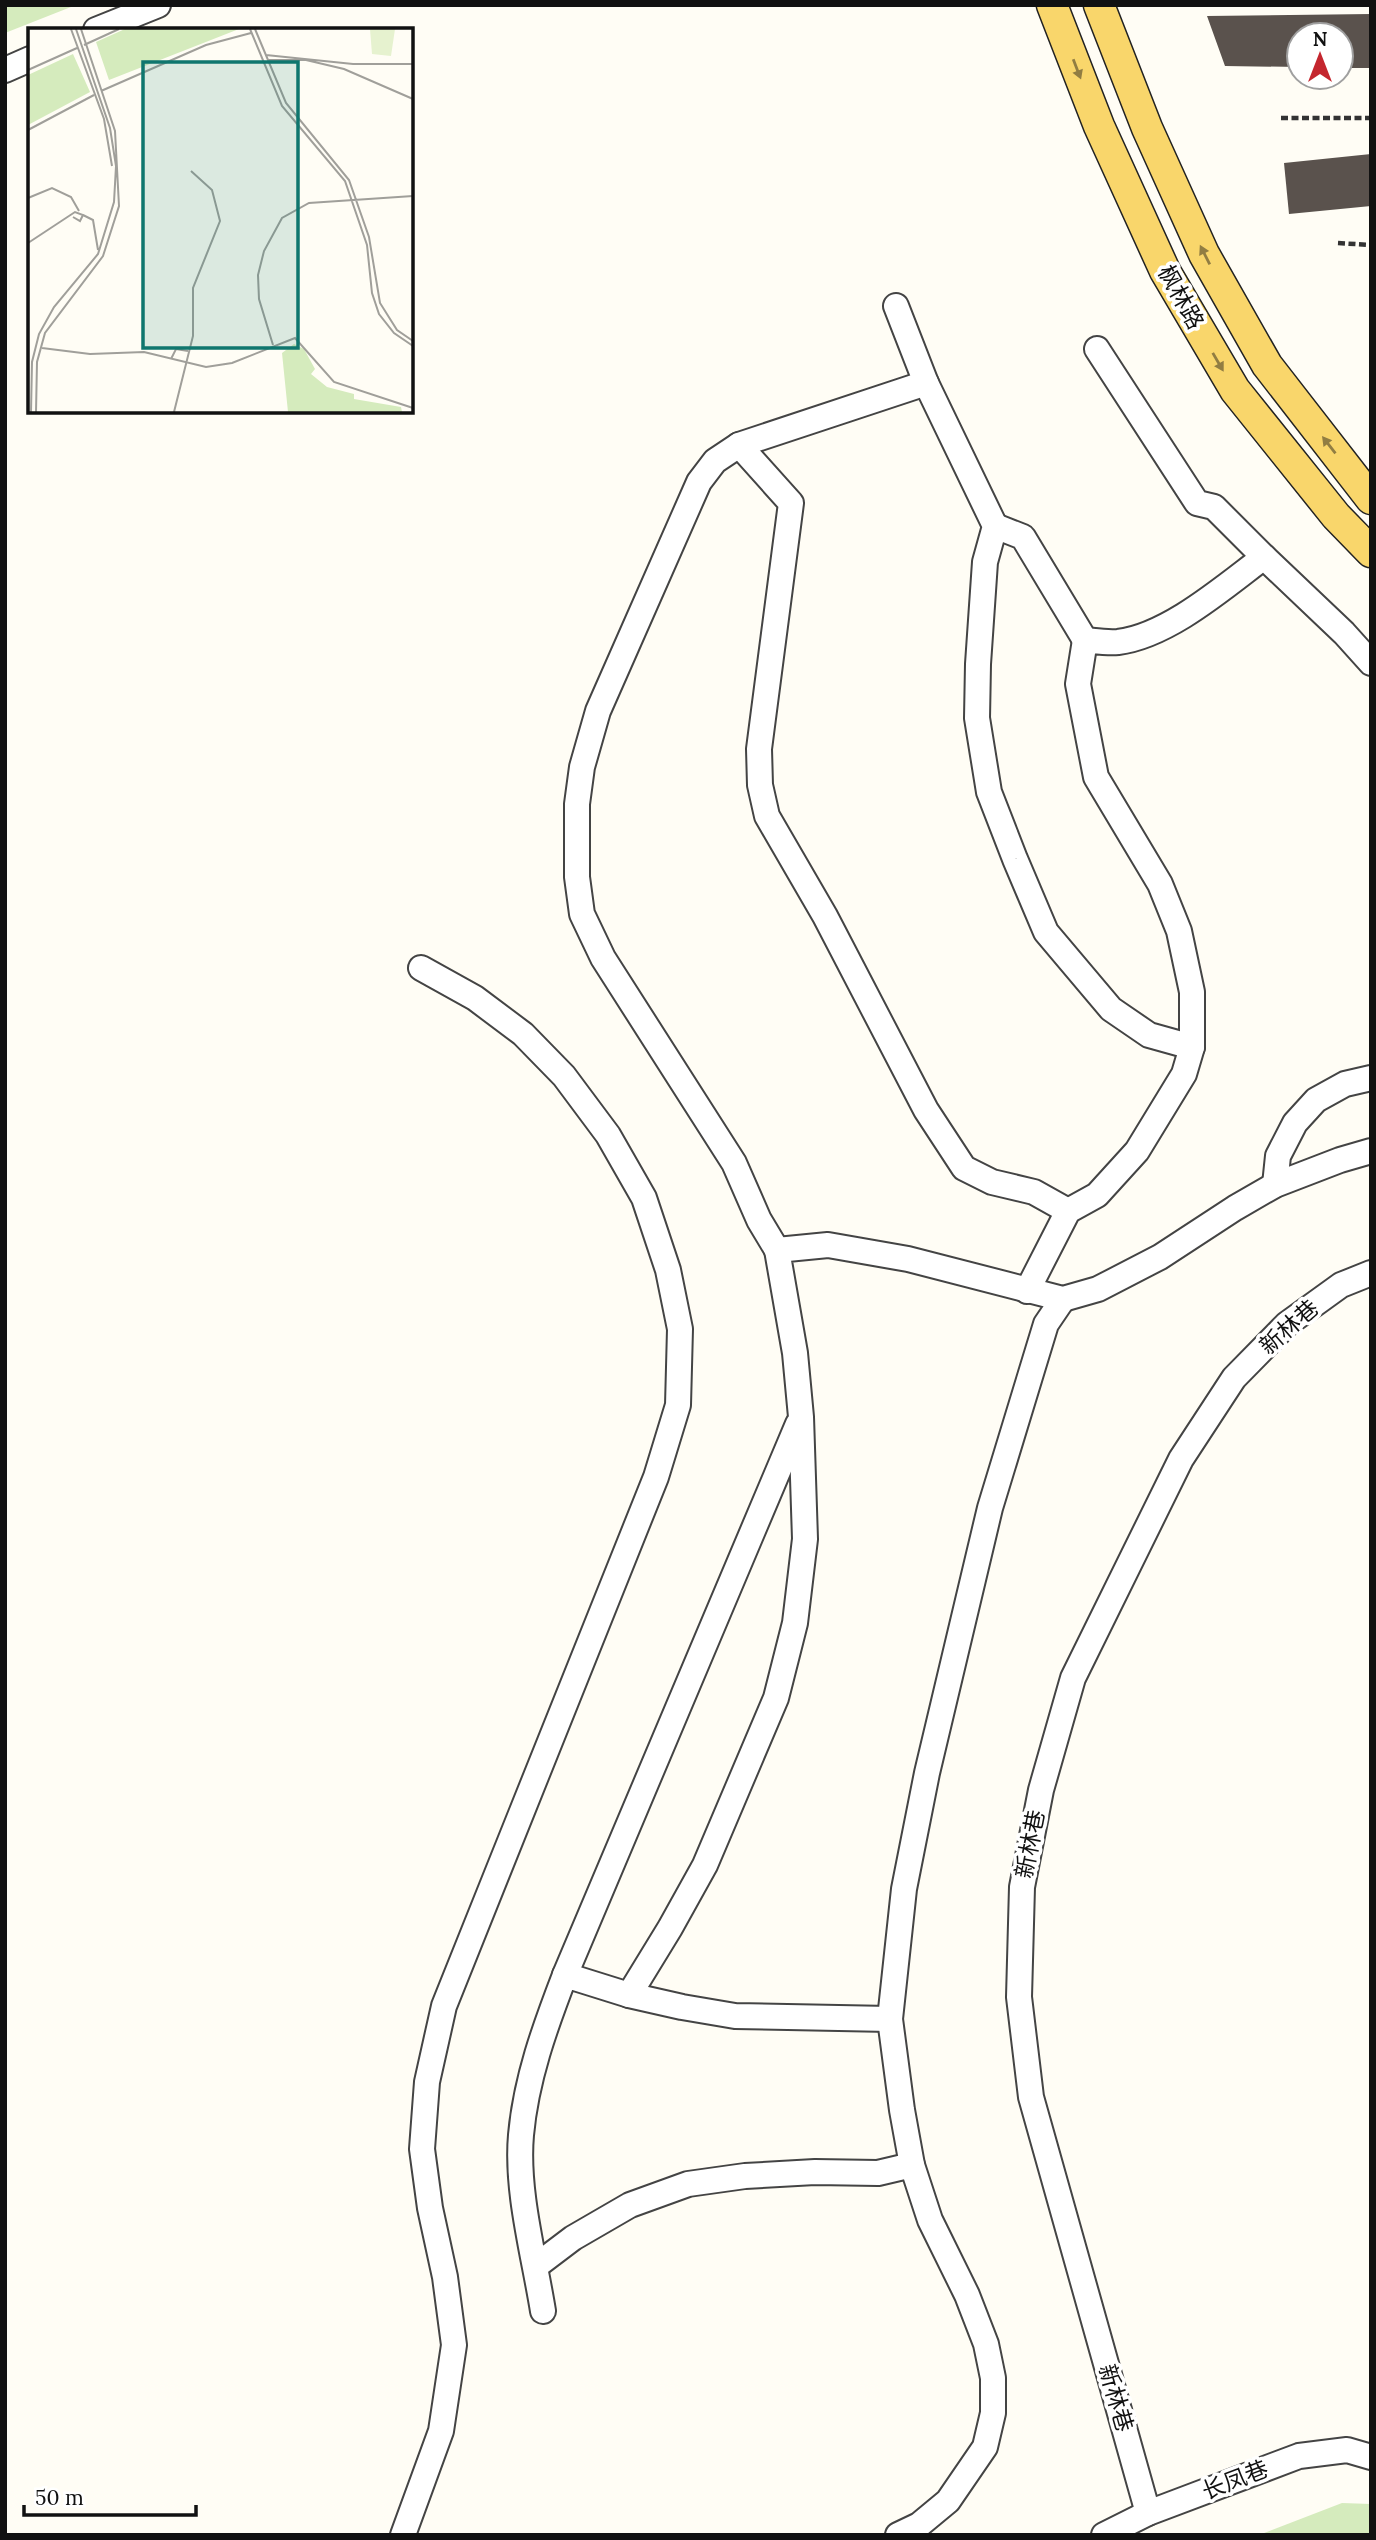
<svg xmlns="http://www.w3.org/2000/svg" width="1376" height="2540" viewBox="0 0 1376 2540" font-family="Lora,'Noto Sans SC',serif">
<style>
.green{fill:#d5ebbd}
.building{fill:#5a524d}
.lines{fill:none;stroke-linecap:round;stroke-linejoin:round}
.minor-casing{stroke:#444;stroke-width:28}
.major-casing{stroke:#222;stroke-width:33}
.path{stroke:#333;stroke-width:4.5;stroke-dasharray:7 3.5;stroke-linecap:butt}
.minor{stroke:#fff;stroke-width:24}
.major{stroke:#f9d66b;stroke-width:30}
.oneway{fill:#917d42}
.labels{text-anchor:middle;stroke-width:7;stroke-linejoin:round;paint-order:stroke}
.street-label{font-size:23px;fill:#111;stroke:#fff}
.inset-road{fill:none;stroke:#a09f9a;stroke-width:2}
.view{fill:#0f766e;fill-opacity:0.15;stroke:#0f766e;stroke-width:3.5}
.inset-edge{fill:none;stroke:#111;stroke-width:3.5}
</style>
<rect width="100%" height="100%" fill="#fffdf5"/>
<g class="green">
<path d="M 5,5 L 76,5 L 5,33 Z"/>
<path d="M 1342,2503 L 1371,2504 L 1371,2535 L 1259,2535 Z"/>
</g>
<g class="building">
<path d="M 1371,14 L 1371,68 L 1341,68 L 1341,35 L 1299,35 L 1299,67 L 1225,66 L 1207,16 Z"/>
<path d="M 1371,154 L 1371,206 L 1289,214 L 1284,163 Z"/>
</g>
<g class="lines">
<defs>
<g id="minor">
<path d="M 96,30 L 158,5"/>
<path d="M 5,70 L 30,59"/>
<path d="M 896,306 L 926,383 L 995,526 L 985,562 L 978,664 L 977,718 L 989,792 L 1015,859 L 1046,932 L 1111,1009 L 1149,1035 L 1192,1047"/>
<path d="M 1097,349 L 1197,503 L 1214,507 L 1264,557"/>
<path d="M 739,445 L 791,503 L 759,749 L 760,785 L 767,816 L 825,916 L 926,1110 L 964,1168 L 992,1182 L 1034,1192 L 1068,1211"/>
<path d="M 995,526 L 1023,537 L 1085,640"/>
<path d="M 1275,1185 L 1278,1156 L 1295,1123 L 1316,1100 L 1345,1084 L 1371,1078"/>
<path d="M 777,1250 L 759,1220 L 734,1163 L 603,958 L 582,914 L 577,877 L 577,804 L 582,767 L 598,711 L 699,482 L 715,461 L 739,445 L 926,383"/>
<path d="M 1027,1291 L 1068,1211 L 1097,1195 L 1137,1151 L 1184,1074 L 1192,1047 L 1192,992 L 1179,931 L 1160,884 L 1096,777 L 1078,684 L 1085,640 C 1095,641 1107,643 1118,642 C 1168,636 1224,587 1264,557 L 1344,633 L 1371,663"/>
<path d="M 565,1975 L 798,1424"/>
<path d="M 629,1995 L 682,2007 L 735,2016 L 890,2019"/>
<path d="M 536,2266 L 573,2238 L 630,2205 L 688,2184 L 745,2176 L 815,2172 L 878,2173 L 912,2165"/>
<path d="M 543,2311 C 534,2255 516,2191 521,2135 C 526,2079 545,2027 565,1975 L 629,1995 L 670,1928 L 705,1865 L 776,1698 L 795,1623 L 805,1539 L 801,1417 L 795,1353 L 777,1250 L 828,1245 L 908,1259 L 1063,1299 L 1098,1289 L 1160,1257 L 1235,1208 L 1275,1185 L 1340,1160 L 1371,1151"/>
<path d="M 1148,2513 L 1031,2097 L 1019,1997 L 1022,1887 L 1041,1790 L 1073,1678 L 1181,1459 L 1234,1378 L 1287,1324 L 1341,1285 L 1371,1273"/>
<path d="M 403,2535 L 441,2431 L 454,2345 L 445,2277 L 430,2208 L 422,2149 L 427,2082 L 444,2006 L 656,1477 L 678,1405 L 680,1329 L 668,1270 L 644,1198 L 608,1135 L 564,1076 L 523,1034 L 475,998 L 421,968"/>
<path d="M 898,2535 L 919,2525 L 948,2501 L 985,2447 L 993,2413 L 993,2378 L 986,2344 L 967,2295 L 930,2220 L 912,2165 L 902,2110 L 890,2019 L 904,1889 L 927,1773 L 990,1508 L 1046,1324 L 1063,1299"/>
<path d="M 1104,2535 L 1148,2513 L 1299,2456 L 1347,2450 L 1371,2457"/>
</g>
<g id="major">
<path d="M 1052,5 L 1099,126 L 1165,271 L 1235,390 L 1336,516 L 1371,552"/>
<path d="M 1099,5 L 1147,128 L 1204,254 L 1267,365 L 1371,499"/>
</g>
</defs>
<use href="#minor" class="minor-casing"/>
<use href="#major" class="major-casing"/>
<g class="path">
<path d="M 1281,118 L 1371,118"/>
<path d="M 1338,243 L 1371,245"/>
</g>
<use href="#minor" class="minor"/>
<use href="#major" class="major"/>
</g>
<defs><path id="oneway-solid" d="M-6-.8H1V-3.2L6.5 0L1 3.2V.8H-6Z" transform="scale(1.75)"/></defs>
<g class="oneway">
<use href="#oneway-solid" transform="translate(1077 69) rotate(69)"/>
<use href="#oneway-solid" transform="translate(1205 255) rotate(-117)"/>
<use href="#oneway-solid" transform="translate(1218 362) rotate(60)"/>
<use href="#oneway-solid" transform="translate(1329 445) rotate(-128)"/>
</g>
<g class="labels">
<g class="street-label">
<text transform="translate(1181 297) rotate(61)" y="8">枫林路</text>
<text transform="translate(1289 1327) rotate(-41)" y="8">新林巷</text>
<text transform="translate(1030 1844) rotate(-79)" y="8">新林巷</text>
<text transform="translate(1116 2398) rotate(74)" y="8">新林巷</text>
<text transform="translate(1235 2480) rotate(-21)" y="8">长凤巷</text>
</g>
</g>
<g transform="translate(28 28)">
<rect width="385" height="385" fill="#fffdf5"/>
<path d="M 97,1 L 211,1 L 81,52 L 68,14 ZM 45,26 L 62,64 L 0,97 L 0,47 ZM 266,316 L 276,321 L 287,341 L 283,346 L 299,359 L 326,366 L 326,371 L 373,379 L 374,384 L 260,384 L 254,325 Z" fill="#d5ebbd"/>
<path d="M 342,1 L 367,1 L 363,28 L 344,26 Z" fill="#e6f2cf"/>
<path class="inset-road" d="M 43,1 L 76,91 L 84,138M 222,1 L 254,78 L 317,153 L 339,217 L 344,265 L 351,286 L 366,305 L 385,318M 227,1 L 258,75 L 321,152 L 341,209 L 352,275 L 369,302 L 385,313M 56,17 L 91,1M 238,27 L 325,36 L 385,36M 240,32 L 278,32 L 316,41 L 385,71M 0,42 L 49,20M 73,63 L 178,17 L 223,5M 0,102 L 66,67M 0,170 L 24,160 L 43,169 L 51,183M 55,187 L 65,192 L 70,222M 0,215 L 47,184 L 55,187 L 52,193 L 45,189M 245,317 L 231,271 L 230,247 L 236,223 L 254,190 L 281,175 L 385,168M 14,320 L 62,326 L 116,324 L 178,339 L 204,335 L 267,310 L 306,354 L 385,380M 143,331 L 148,321 L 160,323M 3,384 L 4,334 L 11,306 L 26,279 L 70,226 L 86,174 L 88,138 L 82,100 L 48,1M 8,384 L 9,334 L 17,305 L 75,228 L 91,178 L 87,103 L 53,1M 146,384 L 165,308 L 165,260 L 192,193 L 184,162 L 163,143"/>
<path class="view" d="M 115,34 L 270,34 L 270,320 L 115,320 Z"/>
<rect width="385" height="385" class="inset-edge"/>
</g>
<rect width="1376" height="2540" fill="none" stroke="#111111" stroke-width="14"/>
<g transform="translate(1320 56)"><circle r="33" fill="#ffffff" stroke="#a0a0a0" stroke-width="2"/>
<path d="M0-5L12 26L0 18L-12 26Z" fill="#c4262e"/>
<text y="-10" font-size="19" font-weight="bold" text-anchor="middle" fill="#111111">N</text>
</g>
<path d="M24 2505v10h172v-10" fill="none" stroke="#111111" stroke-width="3.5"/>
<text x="35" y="2505" font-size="21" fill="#111111" stroke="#ffffff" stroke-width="5" paint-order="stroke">50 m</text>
</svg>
